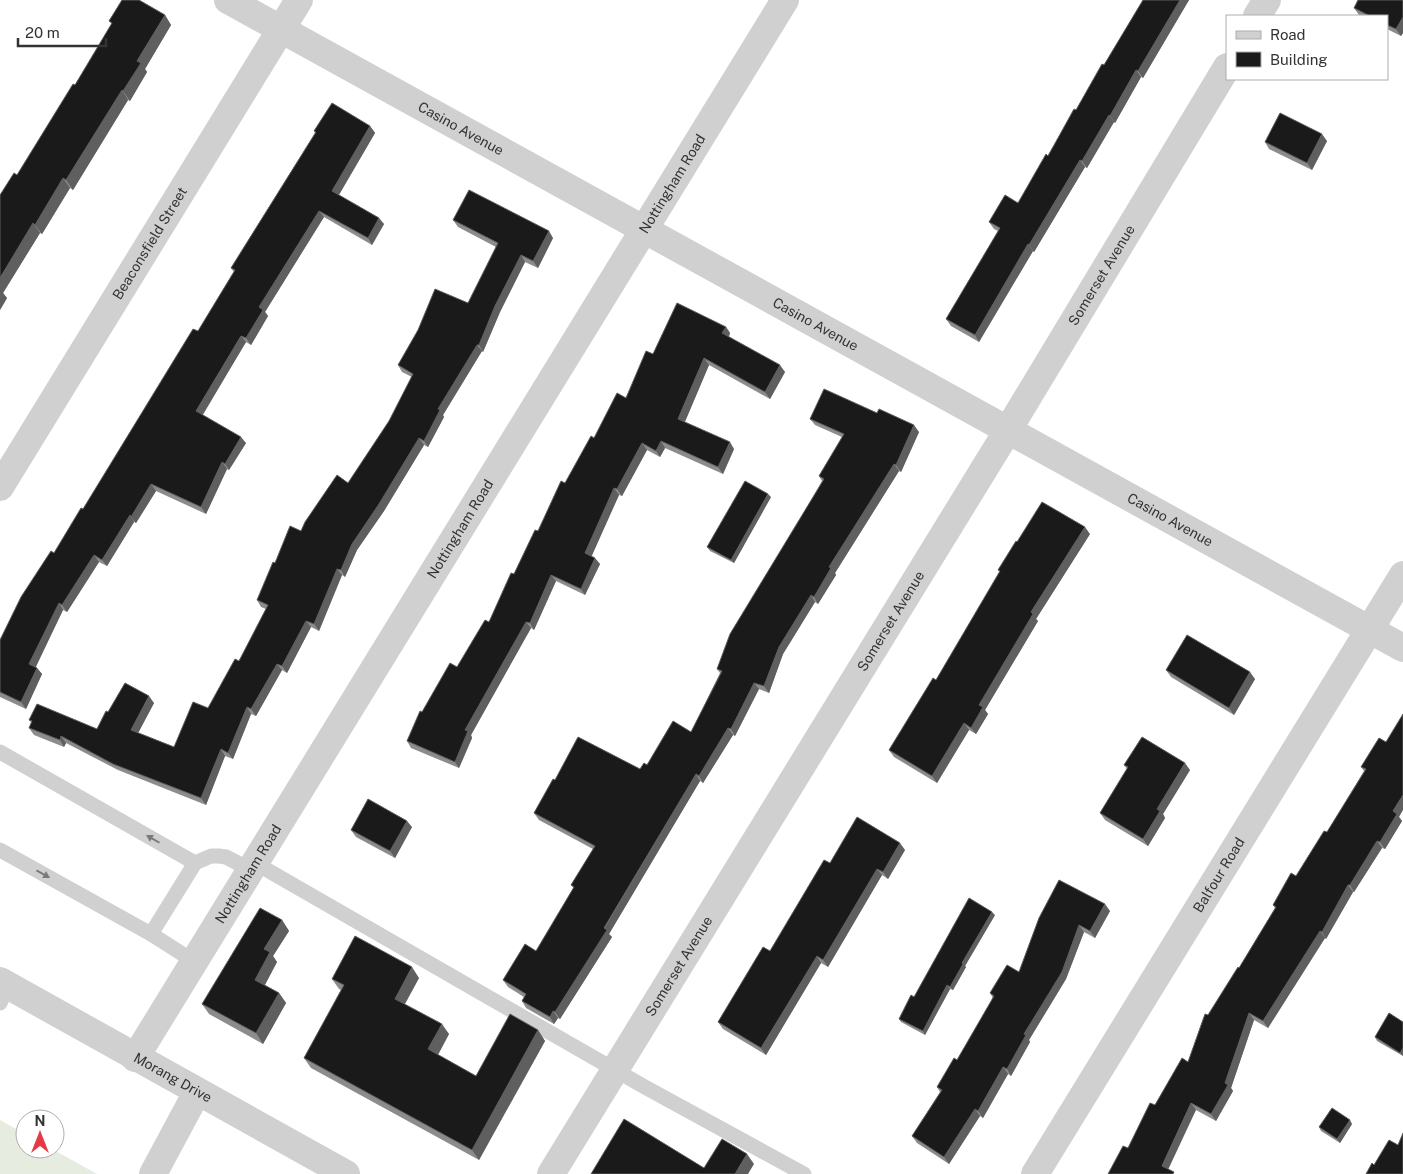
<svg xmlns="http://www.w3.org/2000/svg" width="1403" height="1174" viewBox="0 0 1403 1174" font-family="'Public Sans',sans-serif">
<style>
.green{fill:#e6ecdf}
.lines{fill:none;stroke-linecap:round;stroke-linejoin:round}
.service{stroke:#d0d0d0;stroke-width:15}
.minor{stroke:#d0d0d0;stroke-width:28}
.tertiary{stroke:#d0d0d0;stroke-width:28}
.wall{fill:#8c8c8c}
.shaded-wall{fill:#5f5f5f}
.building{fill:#1a1a1a;stroke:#5f5f5f}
.oneway{fill:#7a7a7a}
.labels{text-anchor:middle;stroke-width:5;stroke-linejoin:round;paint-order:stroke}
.street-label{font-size:14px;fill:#333;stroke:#fff}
</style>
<rect width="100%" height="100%" fill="#fff"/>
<path class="green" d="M 0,1120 L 25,1134 L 25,1149 L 52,1149 L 97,1174 L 0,1174 Z"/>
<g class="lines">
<g class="service">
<path d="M 0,752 L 195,863"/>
<path d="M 0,850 L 151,934 L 195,962"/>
<path d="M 255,863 L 643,1086 L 804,1174"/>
<path d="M 151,934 L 195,863 L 211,856 L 219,856 L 226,857 L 251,870"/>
<path d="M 0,1003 L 8,986"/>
</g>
<g class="minor">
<path id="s1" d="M 228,0 L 1403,648"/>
<path d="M 1257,16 L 1267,0"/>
<path id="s2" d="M 0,487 L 299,0"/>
<path id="s3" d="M 135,1058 L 785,0"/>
<path d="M 153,1174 L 197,1092"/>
<path id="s4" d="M 551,1174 L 1008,430 L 1227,67"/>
<path id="s5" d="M 1035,1174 L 1403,575"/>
</g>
<path class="tertiary" id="s6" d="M 0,981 L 346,1174"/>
</g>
<g class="wall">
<path d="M 1143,0 L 1189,0 L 1143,78 L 1141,77 L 1115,123 L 1114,122 L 1087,168 L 1085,167 L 1034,252 L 1033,251 L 979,342 L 951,326 L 946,319 L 998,231 L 994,229 L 989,222 L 1018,203 L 1104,65 Z"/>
<path d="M 1403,0 L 1403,33 L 1401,36 L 1387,29 L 1387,16 L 1361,16 L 1359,15 L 1354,8 Z"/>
<path d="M 165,15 L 171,25 L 145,69 L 147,72 L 130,101 L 128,100 L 73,190 L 70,188 L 42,234 L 40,233 L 3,293 L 7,298 L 0,310 L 17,175 L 75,85 L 112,24 L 109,21 Z"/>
<path d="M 370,126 L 375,133 L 339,195 L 384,224 L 372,245 L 324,217 L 265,312 L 268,316 L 251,345 L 246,342 L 202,415 L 246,443 L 229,470 L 227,469 L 206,514 L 156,491 L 136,523 L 134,522 L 107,566 L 99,562 L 67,612 L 63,610 L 35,667 L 37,668 L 42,674 L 26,709 L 0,697 L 0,640 L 54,553 L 83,509 L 198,331 L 234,272 L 231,268 L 315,133 L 314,131 Z"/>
<path d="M 1327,141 L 1312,170 L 1269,149 L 1265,142 Z"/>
<path d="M 453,220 L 553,238 L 538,268 L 525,262 L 500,312 L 483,352 L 482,351 L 443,415 L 444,417 L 428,447 L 424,445 L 384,511 L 357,550 L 345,577 L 342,575 L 319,631 L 311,627 L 287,673 L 282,670 L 256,716 L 251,714 L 233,759 L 225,756 L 206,805 L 118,770 L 66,743 L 64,747 L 34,735 L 29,728 L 32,723 L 29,720 L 97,729 L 108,712 L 154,703 L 138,733 L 174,747 L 208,708 L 239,661 L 266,609 L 261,607 L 257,600 L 275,563 L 301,531 L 348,483 L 389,421 L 412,377 L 402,372 L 398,365 L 468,303 L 496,247 L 458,227 Z"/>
<path d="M 726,327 L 730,333 L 729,337 L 785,372 L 770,399 L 709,365 L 685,422 L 734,449 L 723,474 L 665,448 L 660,457 L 647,450 L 622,496 L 619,495 L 591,556 L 600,564 L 585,595 L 556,581 L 534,630 L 531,628 L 471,735 L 472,738 L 459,768 L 411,748 L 407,741 L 422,712 L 457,667 L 489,622 L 514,574 L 565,483 L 594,438 L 626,398 L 653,354 Z"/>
<path d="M 810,419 L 919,432 L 901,472 L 899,471 L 835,573 L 836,575 L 818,604 L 815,602 L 783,654 L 769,693 L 759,689 L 735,736 L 733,735 L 703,783 L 700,781 L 609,934 L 612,937 L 560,1019 L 558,1018 L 554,1024 L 526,1008 L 522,1001 L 524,997 L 508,987 L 503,980 L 536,951 L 574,888 L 571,885 L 593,849 L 539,820 L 534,813 L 555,780 L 640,769 L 691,732 L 720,673 L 717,669 L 822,481 L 819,476 L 842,437 L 815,425 Z"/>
<path d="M 771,497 L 734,563 L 710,551 L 707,547 Z"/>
<path d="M 1090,534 L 1036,619 L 1038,621 L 985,710 L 988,714 L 976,734 L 969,730 L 937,783 L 894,757 L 889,750 L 936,680 L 1000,572 L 998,570 L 1017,542 Z"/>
<path d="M 1166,670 L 1255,679 L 1234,715 L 1171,677 Z"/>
<path d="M 1379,738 L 1399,817 L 1402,821 L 1385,849 L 1382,848 L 1354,892 L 1353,892 L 1326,939 L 1325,938 L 1268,1028 L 1254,1020 L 1231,1088 L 1233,1091 L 1216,1121 L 1196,1110 L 1128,1148 L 1155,1105 L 1188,1062 L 1208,1015 L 1239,968 L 1275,908 L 1273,905 L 1296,876 L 1327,832 L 1364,771 L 1361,767 Z"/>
<path d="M 1124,765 L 1190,770 L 1163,814 L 1165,818 L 1148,846 L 1105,820 L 1100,813 L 1127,769 Z"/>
<path d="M 412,827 L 395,858 L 356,837 L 351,830 Z"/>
<path d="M 905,850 L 888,879 L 882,875 L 828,967 L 821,963 L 766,1055 L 723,1029 L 718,1022 L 770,951 L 830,863 Z"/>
<path d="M 1110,911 L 1095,938 L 1084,932 L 1066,979 L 1029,1040 L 1030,1042 L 1011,1076 L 1008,1074 L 983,1118 L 980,1116 L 949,1164 L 917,1143 L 912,1136 L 940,1092 L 937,1087 L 957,1060 L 993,998 L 990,993 L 1019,972 L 1039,918 Z"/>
<path d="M 995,915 L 965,966 L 966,967 L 953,990 L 950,989 L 925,1035 L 901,1022 L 899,1019 L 914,997 Z"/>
<path d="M 282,920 L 289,931 L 273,956 L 277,962 L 265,985 L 279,993 L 286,1003 L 263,1044 L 209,1014 L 202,1004 Z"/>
<path d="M 419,978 L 405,1004 L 449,1034 L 438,1055 L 476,1076 L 538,1030 L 545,1041 L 479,1160 L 311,1068 L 304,1058 L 341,990 L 339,989 L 332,979 Z"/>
<path d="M 1389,1013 L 1403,1056 L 1377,1041 L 1375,1037 Z"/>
<path d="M 1352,1124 L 1340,1143 L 1321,1131 L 1319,1127 Z"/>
</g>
<g class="shaded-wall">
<path d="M 1180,0 L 1189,0 L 1143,78 L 1138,71 Z"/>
<path d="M 165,15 L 171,25 L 145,69 L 147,72 L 130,101 L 123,91 L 137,61 Z"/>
<path d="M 1403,17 L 1403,33 L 1401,36 L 1396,29 Z"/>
<path d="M 1136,70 L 1141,77 L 1115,123 L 1110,116 Z"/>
<path d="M 122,90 L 128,100 L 73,190 L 66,180 Z"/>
<path d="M 1109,115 L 1114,122 L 1087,168 L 1082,161 Z"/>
<path d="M 370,126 L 375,133 L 337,198 L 332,191 Z"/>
<path d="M 1322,134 L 1327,141 L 1312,170 L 1307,163 Z"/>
<path d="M 1080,160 L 1085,167 L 1034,252 L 1029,245 Z"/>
<path d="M 63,178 L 70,188 L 42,234 L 35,225 Z"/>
<path d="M 319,211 L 324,217 L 265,312 L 268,316 L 251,345 L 246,338 L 259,307 Z"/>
<path d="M 379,218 L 384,224 L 372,245 L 368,238 Z"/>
<path d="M 33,223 L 40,233 L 3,293 L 7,298 L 0,310 L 0,278 Z"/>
<path d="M 549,231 L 553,238 L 538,268 L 533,261 Z"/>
<path d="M 1028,244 L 1033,251 L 979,342 L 975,335 Z"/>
<path d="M 521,255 L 525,262 L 500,312 L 483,352 L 479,345 L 495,306 Z"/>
<path d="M 726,327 L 730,333 L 727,340 L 722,333 Z"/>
<path d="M 241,336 L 246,342 L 201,418 L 196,411 Z"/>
<path d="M 477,345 L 482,351 L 443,415 L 444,417 L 428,447 L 424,441 L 438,409 Z"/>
<path d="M 704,358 L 709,365 L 683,426 L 678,419 Z"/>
<path d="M 780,365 L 785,372 L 770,399 L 765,392 Z"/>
<path d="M 914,425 L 919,432 L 901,472 L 896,465 Z"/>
<path d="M 241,437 L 246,443 L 229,470 L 225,464 Z"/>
<path d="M 419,438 L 424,445 L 384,511 L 357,550 L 345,577 L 341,570 L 352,544 Z"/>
<path d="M 661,441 L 665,448 L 660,457 L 656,451 Z"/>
<path d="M 730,442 L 734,449 L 723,474 L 718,467 Z"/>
<path d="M 642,443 L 647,450 L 622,496 L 617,489 Z"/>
<path d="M 222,462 L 227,469 L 206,514 L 201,507 Z"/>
<path d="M 894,464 L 899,471 L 835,573 L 836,575 L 818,604 L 814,597 L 829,567 Z"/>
<path d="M 151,484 L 156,491 L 136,523 L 131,517 Z"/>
<path d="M 614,488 L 619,495 L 590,560 L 585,553 Z"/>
<path d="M 768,494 L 771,497 L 734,563 L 731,560 Z"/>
<path d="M 130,515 L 134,522 L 107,566 L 102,560 Z"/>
<path d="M 1085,527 L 1090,534 L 1036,619 L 1038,621 L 985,710 L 988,714 L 976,734 L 971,728 L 979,705 L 1031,612 Z"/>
<path d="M 94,555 L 99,562 L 67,612 L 62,605 Z"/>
<path d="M 595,558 L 600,564 L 585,595 L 581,589 Z"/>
<path d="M 337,569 L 342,575 L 319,631 L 314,624 Z"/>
<path d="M 551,575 L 556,581 L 534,630 L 530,623 Z"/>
<path d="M 811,595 L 815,602 L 783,654 L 769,693 L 764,686 L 779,647 Z"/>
<path d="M 59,603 L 63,610 L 34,671 L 29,664 Z"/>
<path d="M 306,621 L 311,627 L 287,673 L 282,666 Z"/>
<path d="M 526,622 L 531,628 L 471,735 L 472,738 L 459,768 L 455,762 L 465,730 Z"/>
<path d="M 277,664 L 282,670 L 256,716 L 251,709 Z"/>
<path d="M 37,668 L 42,674 L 26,709 L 21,702 Z"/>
<path d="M 1250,672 L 1255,679 L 1234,715 L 1229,708 Z"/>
<path d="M 754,683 L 759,689 L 735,736 L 731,729 Z"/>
<path d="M 149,696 L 154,703 L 136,737 L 131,730 Z"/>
<path d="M 247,707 L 251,714 L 233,759 L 228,753 Z"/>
<path d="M 964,723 L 969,730 L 937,783 L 932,776 Z"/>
<path d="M 728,728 L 733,735 L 703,783 L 699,776 Z"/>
<path d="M 61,736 L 66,743 L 64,747 L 60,740 Z"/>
<path d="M 221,749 L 225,756 L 206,805 L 201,798 Z"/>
<path d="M 1185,763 L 1190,770 L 1163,814 L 1165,818 L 1148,846 L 1143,839 L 1157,809 Z"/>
<path d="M 696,774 L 700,781 L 609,934 L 612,937 L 560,1019 L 555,1012 Z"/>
<path d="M 1403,795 L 1403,810 L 1399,817 L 1402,821 L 1385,849 L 1380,842 L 1393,811 Z"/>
<path d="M 407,821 L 412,827 L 395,858 L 390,851 Z"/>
<path d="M 1377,841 L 1382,848 L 1354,892 L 1350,885 Z"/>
<path d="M 900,843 L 905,850 L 888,879 L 883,872 Z"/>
<path d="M 877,869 L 882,875 L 828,967 L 823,960 Z"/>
<path d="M 1348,885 L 1353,892 L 1326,939 L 1322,932 Z"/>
<path d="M 1105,904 L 1110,911 L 1095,938 L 1090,931 Z"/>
<path d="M 992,912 L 995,915 L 965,966 L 966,967 L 953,990 L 950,987 L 962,963 Z"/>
<path d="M 282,920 L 289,931 L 273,956 L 277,962 L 262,990 L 255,980 L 264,949 Z"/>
<path d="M 1079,925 L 1084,932 L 1066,979 L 1029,1040 L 1030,1042 L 1011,1076 L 1007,1069 Z"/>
<path d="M 1320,931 L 1325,938 L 1268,1028 L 1263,1021 Z"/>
<path d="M 817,956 L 821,963 L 766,1055 L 761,1048 Z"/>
<path d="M 412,967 L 419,978 L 402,1009 L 395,999 Z"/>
<path d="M 947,985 L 950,989 L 925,1035 L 923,1031 Z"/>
<path d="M 279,993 L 286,1003 L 263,1044 L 256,1033 Z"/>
<path d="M 553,1011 L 558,1018 L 554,1024 L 550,1017 Z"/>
<path d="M 1249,1013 L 1254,1020 L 1231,1088 L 1233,1091 L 1216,1121 L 1211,1114 L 1225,1083 Z"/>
<path d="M 442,1024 L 449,1034 L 435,1060 L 428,1049 Z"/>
<path d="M 538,1030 L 545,1041 L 479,1160 L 472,1150 Z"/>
<path d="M 1403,1048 L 1403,1056 L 1400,1053 Z"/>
<path d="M 1003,1067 L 1008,1074 L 983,1118 L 978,1111 Z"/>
<path d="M 1191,1103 L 1196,1110 L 1167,1172 L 1162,1166 Z"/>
<path d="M 975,1109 L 980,1116 L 949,1164 L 944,1157 Z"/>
<path d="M 1350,1120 L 1352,1124 L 1340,1143 L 1337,1139 Z"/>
<path d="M 747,1154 L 754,1164 L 748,1174 L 735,1174 Z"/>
</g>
<g class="building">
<path d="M 122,0 L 139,0 L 165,15 L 137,61 L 141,63 L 123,91 L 122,90 L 66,180 L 63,178 L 35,225 L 33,223 L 0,278 L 0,195 L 14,173 L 17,175 L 73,84 L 75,85 L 112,23 L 109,21 Z"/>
<path d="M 1143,0 L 1180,0 L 1138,71 L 1136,70 L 1110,116 L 1109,115 L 1082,161 L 1080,160 L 1029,245 L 1028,244 L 975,335 L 946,319 L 1000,228 L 989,222 L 1005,195 L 1018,203 L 1046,154 L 1048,156 L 1074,109 L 1076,110 L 1102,64 L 1104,65 Z"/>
<path d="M 1358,0 L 1403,0 L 1403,17 L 1396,29 L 1387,25 L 1387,16 L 1370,16 L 1354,8 Z"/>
<path d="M 332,103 L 370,126 L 332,191 L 379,218 L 368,238 L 319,211 L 259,307 L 263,310 L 246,338 L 241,336 L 196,411 L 241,437 L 225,464 L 222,462 L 201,507 L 151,484 L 131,517 L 130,515 L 102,560 L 94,555 L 62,605 L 59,603 L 29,664 L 37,668 L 21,702 L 0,692 L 0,640 L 21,597 L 51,551 L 54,553 L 81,508 L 83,509 L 193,329 L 198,331 L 235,270 L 231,268 L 316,132 L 314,131 Z"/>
<path d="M 1280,113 L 1322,134 L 1307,163 L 1265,142 Z"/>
<path d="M 469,190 L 549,231 L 533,261 L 521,255 L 495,306 L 479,345 L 477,345 L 438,409 L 440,410 L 424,441 L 419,438 L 379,504 L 352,544 L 341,570 L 337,569 L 314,624 L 306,621 L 282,666 L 277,664 L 251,709 L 247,707 L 228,753 L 221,749 L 201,798 L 113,764 L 61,736 L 60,740 L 29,728 L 32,721 L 29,720 L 37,704 L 97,729 L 106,711 L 108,712 L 125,683 L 149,696 L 131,730 L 174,747 L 193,702 L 208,708 L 235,659 L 239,661 L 268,605 L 257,600 L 273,562 L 275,563 L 290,526 L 301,531 L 305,522 L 337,475 L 348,483 L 389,421 L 413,374 L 398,365 L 418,330 L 435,289 L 468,303 L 498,243 L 453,220 Z"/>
<path d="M 677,303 L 726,327 L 722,333 L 780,365 L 765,392 L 704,358 L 678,419 L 730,442 L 718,467 L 661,441 L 656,451 L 642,443 L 617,489 L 614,488 L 585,553 L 595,558 L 581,589 L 551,575 L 530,623 L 526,622 L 465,730 L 468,731 L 455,762 L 407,741 L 420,711 L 422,712 L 450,663 L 457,667 L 485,620 L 489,622 L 511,573 L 514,574 L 535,530 L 538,531 L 561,481 L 565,483 L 591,436 L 594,438 L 617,393 L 626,398 L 646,351 L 653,354 Z"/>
<path d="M 824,389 L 877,413 L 879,409 L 914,425 L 896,465 L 894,464 L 829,567 L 831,568 L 814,597 L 811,595 L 779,647 L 764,686 L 754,683 L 731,729 L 728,728 L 699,776 L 696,774 L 604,928 L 607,930 L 555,1012 L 553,1011 L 550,1017 L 522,1001 L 526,994 L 503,980 L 525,944 L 536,951 L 574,887 L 571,885 L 595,846 L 534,813 L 553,779 L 555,780 L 578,737 L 640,769 L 644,763 L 647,765 L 673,721 L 691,732 L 722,671 L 717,669 L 730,634 L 824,479 L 819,476 L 844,434 L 810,419 Z"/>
<path d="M 745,481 L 768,494 L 731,560 L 707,547 Z"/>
<path d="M 1042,502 L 1085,527 L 1031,612 L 1033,614 L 979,705 L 983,707 L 971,728 L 964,723 L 932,776 L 889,750 L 933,678 L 936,680 L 1000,571 L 998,570 L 1016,541 L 1017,542 Z"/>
<path d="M 1187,635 L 1250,672 L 1229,708 L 1166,670 Z"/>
<path d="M 1403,714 L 1403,795 L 1393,811 L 1397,814 L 1380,842 L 1377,841 L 1350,885 L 1348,885 L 1322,932 L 1320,931 L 1263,1021 L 1249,1013 L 1225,1083 L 1228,1085 L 1211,1114 L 1191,1103 L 1162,1166 L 1174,1172 L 1173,1174 L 1108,1174 L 1123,1146 L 1128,1148 L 1150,1103 L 1155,1105 L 1182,1058 L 1188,1062 L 1205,1014 L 1208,1015 L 1238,967 L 1239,968 L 1276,907 L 1273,905 L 1291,873 L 1296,876 L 1324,831 L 1327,832 L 1366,769 L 1361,767 L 1379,738 L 1386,742 Z"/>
<path d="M 1142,737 L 1185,763 L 1157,809 L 1160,811 L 1143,839 L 1100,813 L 1128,767 L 1124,765 Z"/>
<path d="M 368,799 L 407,821 L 390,851 L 351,830 Z"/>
<path d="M 857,817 L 900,843 L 883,872 L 877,869 L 823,960 L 817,956 L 761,1048 L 718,1022 L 763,947 L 770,951 L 824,860 L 830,863 Z"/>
<path d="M 1059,880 L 1105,904 L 1090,931 L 1079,925 L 1062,972 L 1024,1034 L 1026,1035 L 1007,1069 L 1003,1067 L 978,1111 L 975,1109 L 944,1157 L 912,1136 L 942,1090 L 937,1087 L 954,1058 L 957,1060 L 994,996 L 990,993 L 1007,965 L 1019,972 L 1039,918 Z"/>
<path d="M 969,898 L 992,912 L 962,963 L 963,964 L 950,987 L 947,985 L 923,1031 L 899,1019 L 911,995 L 914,997 Z"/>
<path d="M 260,908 L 282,920 L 264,949 L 270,952 L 255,980 L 279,993 L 256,1033 L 202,1004 Z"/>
<path d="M 355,936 L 412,967 L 395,999 L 442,1024 L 428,1049 L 476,1076 L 510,1014 L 538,1030 L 472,1150 L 304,1058 L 344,985 L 332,979 Z"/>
<path d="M 1389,1013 L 1403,1022 L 1403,1048 L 1400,1053 L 1375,1037 Z"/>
<path d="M 1332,1108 L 1350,1120 L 1337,1139 L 1319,1127 Z"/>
<path d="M 624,1119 L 704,1168 L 722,1139 L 747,1154 L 735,1174 L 591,1174 Z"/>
<path d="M 1403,1133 L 1403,1174 L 1366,1174 L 1372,1163 L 1374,1165 L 1389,1140 L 1398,1145 Z"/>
</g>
<defs><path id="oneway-solid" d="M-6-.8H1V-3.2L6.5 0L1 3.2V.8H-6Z" transform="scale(1.25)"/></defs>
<g class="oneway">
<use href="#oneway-solid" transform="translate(153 839) rotate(-150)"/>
<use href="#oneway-solid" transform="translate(43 874) rotate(29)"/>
</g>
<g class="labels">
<g class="street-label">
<text dy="5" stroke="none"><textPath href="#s1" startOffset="266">Casino Avenue</textPath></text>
<text dy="5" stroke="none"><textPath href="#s3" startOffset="1026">Nottingham Road</textPath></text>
<text dy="5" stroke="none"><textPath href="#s2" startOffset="286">Beaconsfield Street</textPath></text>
<text dy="5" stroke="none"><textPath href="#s4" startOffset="1054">Somerset Avenue</textPath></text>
<text dy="5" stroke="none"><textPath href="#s1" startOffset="671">Casino Avenue</textPath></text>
<text dy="5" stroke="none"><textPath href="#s1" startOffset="1076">Casino Avenue</textPath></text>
<text dy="5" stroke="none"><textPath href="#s3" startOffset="621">Nottingham Road</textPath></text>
<text dy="5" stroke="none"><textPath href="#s4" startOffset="649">Somerset Avenue</textPath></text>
<text dy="5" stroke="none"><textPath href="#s3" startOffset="216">Nottingham Road</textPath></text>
<text dy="5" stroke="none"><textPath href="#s5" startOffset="351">Balfour Road</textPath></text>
<text dy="5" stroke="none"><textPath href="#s4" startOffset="244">Somerset Avenue</textPath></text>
<text dy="5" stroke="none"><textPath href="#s6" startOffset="198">Morang Drive</textPath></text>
</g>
</g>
<rect x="1226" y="15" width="162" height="65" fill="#ffffff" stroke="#adadad"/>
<rect x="1236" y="31" width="25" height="8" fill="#d0d0d0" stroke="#adadad"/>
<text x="1270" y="40" font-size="15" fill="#333333">Road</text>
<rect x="1236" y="52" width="25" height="15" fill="#1a1a1a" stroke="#adadad"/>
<text x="1270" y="65" font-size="15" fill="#333333">Building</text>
<g transform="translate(40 1134)"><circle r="24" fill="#ffffff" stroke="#adadad"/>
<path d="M0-4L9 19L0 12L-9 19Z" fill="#e63946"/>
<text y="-8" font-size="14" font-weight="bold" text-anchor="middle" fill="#333333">N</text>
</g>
<path d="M18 38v8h88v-8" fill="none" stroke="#333333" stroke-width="2.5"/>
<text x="25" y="38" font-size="15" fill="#333333" stroke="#ffffff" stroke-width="4" paint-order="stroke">20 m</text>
</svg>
